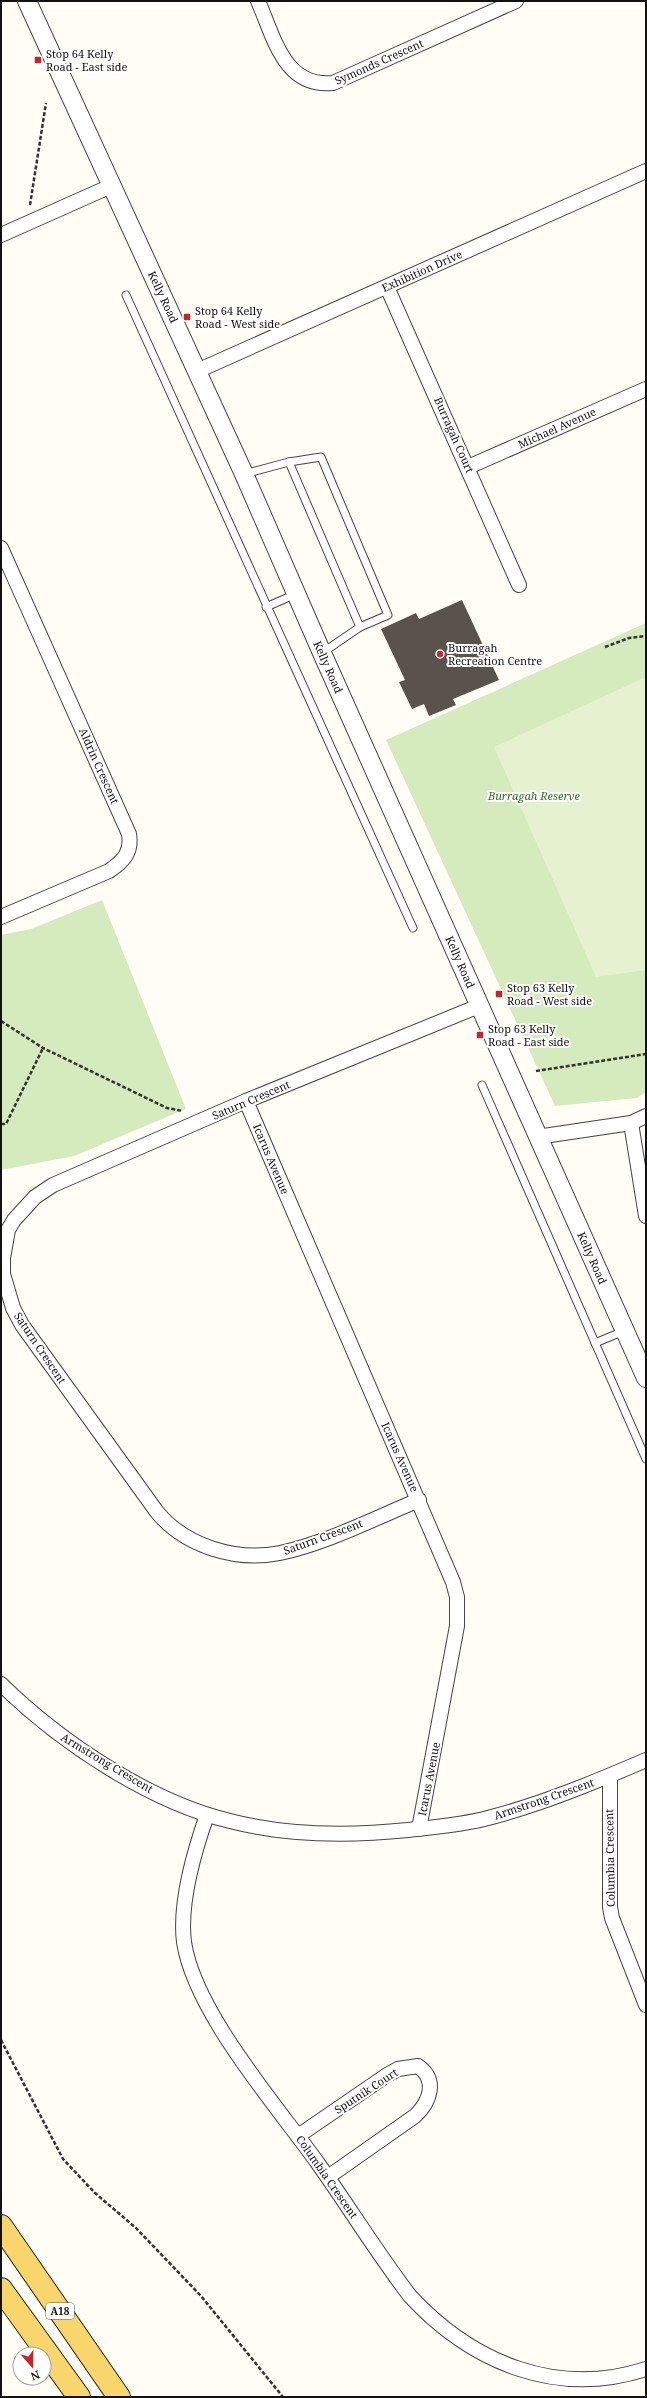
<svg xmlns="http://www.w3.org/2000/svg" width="647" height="2398" viewBox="0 0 647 2398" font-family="'Noto Serif',serif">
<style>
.green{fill:#d5ebbd}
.pitch{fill:#e6f2cf}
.building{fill:#5a524d}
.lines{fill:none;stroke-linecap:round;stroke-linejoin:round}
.service-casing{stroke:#444;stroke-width:9}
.minor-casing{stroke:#444;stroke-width:16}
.tertiary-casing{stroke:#444;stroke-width:20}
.primary-casing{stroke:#222;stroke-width:24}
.path{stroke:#333;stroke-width:2.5;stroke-dasharray:4 2;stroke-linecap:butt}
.service{stroke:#fff;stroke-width:7}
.minor{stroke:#fff;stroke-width:14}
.tertiary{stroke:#fff;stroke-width:18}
.primary{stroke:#f9d66b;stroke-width:22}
.poi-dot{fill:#c4262e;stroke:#fff;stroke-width:1.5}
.labels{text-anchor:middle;stroke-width:4;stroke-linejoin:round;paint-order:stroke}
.shield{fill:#fff;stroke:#585858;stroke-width:1}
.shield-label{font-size:10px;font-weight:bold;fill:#111}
.poi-label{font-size:11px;fill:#111;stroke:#fff;text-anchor:start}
.street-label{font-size:11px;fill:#111;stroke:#fff}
.park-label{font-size:11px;font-style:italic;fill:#2f6b1f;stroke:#fff}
</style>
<rect width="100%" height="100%" fill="#fffdf5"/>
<g class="green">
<path d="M 646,623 L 646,1092 L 637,1098 L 555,1106 L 386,740 Z"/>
<path d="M 102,900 L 186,1109 L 74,1156 L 1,1170 L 1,935 L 31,929 Z"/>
</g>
<path class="pitch" d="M 646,677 L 646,970 L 596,977 L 494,747 Z"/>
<path class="building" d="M 462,600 L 499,680 L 453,699 L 456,705 L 429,716 L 424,704 L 412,709 L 399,682 L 405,680 L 381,629 L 416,613 L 419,619 Z"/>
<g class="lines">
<defs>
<g id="service">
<path d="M 126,295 L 413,928"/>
<path d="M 289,462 L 360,627"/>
<path d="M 244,474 L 289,462 L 321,457 L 388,615 L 360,627 L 322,653"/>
<path d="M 266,607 L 296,594"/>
<path d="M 482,1085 L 646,1459"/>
<path d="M 595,1343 L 624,1331"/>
</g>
<g id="minor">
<path d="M 258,1 C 274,37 284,88 333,83 L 516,1"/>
<path d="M 1,235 L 111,186"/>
<path d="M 387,287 L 519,585"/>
<path d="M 197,371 L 646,171"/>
<path d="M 468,467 L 646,389"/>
<path d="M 1,548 L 129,834 C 132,852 124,861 109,871 L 1,917"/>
<path d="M 246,1101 L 453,1582 L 457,1597 L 457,1626 L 419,1829"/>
<path d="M 631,1123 L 646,1216"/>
<path d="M 537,1137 L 631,1123 L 646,1116"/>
<path d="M 419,1500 C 375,1518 327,1543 280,1553 C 236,1562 185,1546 157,1512 L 22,1325 L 13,1308 L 3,1274 L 3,1258 L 8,1230 L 14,1220 L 35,1197 L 53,1185 L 246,1101 L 479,1006"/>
<path d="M 1,1684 C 60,1742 150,1802 230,1821 C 288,1836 349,1836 408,1830 C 435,1827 462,1825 488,1818 C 542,1804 595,1782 646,1760"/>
<path d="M 610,1776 L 610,1907 L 612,1918 L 646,2005"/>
<path d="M 207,1815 C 194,1852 179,1902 184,1942 C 194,2011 276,2105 317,2162 C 349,2207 377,2253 410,2296 C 472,2363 557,2398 646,2369"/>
<path d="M 298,2136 L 387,2075 L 398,2069 L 418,2066 C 438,2080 430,2102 415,2116 L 328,2177"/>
</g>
<path id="tertiary" d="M 27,1 L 244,474 L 322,653 L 646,1378"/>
<g id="primary">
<path d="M 1,2226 L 119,2397"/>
<path d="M 1,2289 L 79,2397"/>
</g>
</defs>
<use href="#service" class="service-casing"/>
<use href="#minor" class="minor-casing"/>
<use href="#tertiary" class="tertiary-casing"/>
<use href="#primary" class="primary-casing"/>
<g class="path">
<path d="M 30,205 L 46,103"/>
<path d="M 605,647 L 629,638 L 646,636"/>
<path d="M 1,1021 L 43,1048 L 167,1108 L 183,1111"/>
<path d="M 536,1071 L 646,1054"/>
<path d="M 1,1124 L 6,1124 L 43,1048"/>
<path d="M 1,2040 L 63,2159 L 95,2193 L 136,2228 L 201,2296 L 283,2397"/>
</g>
<use href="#service" class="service"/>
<use href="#minor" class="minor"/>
<use href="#tertiary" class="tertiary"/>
<use href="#primary" class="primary"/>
</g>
<g class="poi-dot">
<rect x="34" y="56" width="8" height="8" rx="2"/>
<rect x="183" y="313" width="8" height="8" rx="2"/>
<circle cx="440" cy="654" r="4"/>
<rect x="495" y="990" width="8" height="8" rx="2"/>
<rect x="476" y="1031" width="8" height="8" rx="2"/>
</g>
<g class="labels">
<rect class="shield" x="46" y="2303" width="28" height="16" rx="3"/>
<g class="shield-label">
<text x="60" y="2315">A18</text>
</g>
<g class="poi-label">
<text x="46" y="58">Stop 64 Kelly<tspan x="46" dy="13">Road - East side</tspan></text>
<text x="195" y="315">Stop 64 Kelly<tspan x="195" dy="13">Road - West side</tspan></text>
<text x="448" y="652">Burragah<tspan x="448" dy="13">Recreation Centre</tspan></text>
<text x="507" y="992">Stop 63 Kelly<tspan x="507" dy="13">Road - West side</tspan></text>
<text x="488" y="1033">Stop 63 Kelly<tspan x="488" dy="13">Road - East side</tspan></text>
</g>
<g class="street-label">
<text transform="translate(379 62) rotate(-24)" y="4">Symonds Crescent</text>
<text transform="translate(422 271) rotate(-24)" y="4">Exhibition Drive</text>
<text transform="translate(163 297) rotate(65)" y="4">Kelly Road</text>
<text transform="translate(557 428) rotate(-24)" y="4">Michael Avenue</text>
<text transform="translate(454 435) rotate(66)" y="4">Burragah Court</text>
<text transform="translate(328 667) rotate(66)" y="4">Kelly Road</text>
<text transform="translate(99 766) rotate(66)" y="4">Aldrin Crescent</text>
<text transform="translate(460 962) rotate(66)" y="4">Kelly Road</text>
<text transform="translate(251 1100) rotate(-23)" y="4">Saturn Crescent</text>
<text transform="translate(271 1159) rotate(67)" y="4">Icarus Avenue</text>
<text transform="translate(592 1258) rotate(66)" y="4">Kelly Road</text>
<text transform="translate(40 1348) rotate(56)" y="4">Saturn Crescent</text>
<text transform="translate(400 1457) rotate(66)" y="4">Icarus Avenue</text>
<text transform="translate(323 1537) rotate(-20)" y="4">Saturn Crescent</text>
<text transform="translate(107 1763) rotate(31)" y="4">Armstrong Crescent</text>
<text transform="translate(429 1779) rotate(-79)" y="4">Icarus Avenue</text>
<text transform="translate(544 1799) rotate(-19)" y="4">Armstrong Crescent</text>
<text transform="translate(610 1858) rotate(-91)" y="4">Columbia Crescent</text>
<text transform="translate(366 2091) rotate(-33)" y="4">Sputnik Court</text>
<text transform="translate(327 2177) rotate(55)" y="4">Columbia Crescent</text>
</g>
<g class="park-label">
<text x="534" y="800">Burragah Reserve</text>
</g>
</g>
<rect width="647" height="2398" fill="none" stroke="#111111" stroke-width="4"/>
<g transform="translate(32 2366) rotate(160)"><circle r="19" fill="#ffffff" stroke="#a0a0a0"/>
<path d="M0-3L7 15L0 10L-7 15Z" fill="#c4262e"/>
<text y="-6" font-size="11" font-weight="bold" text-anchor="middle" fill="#111111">N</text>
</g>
</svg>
